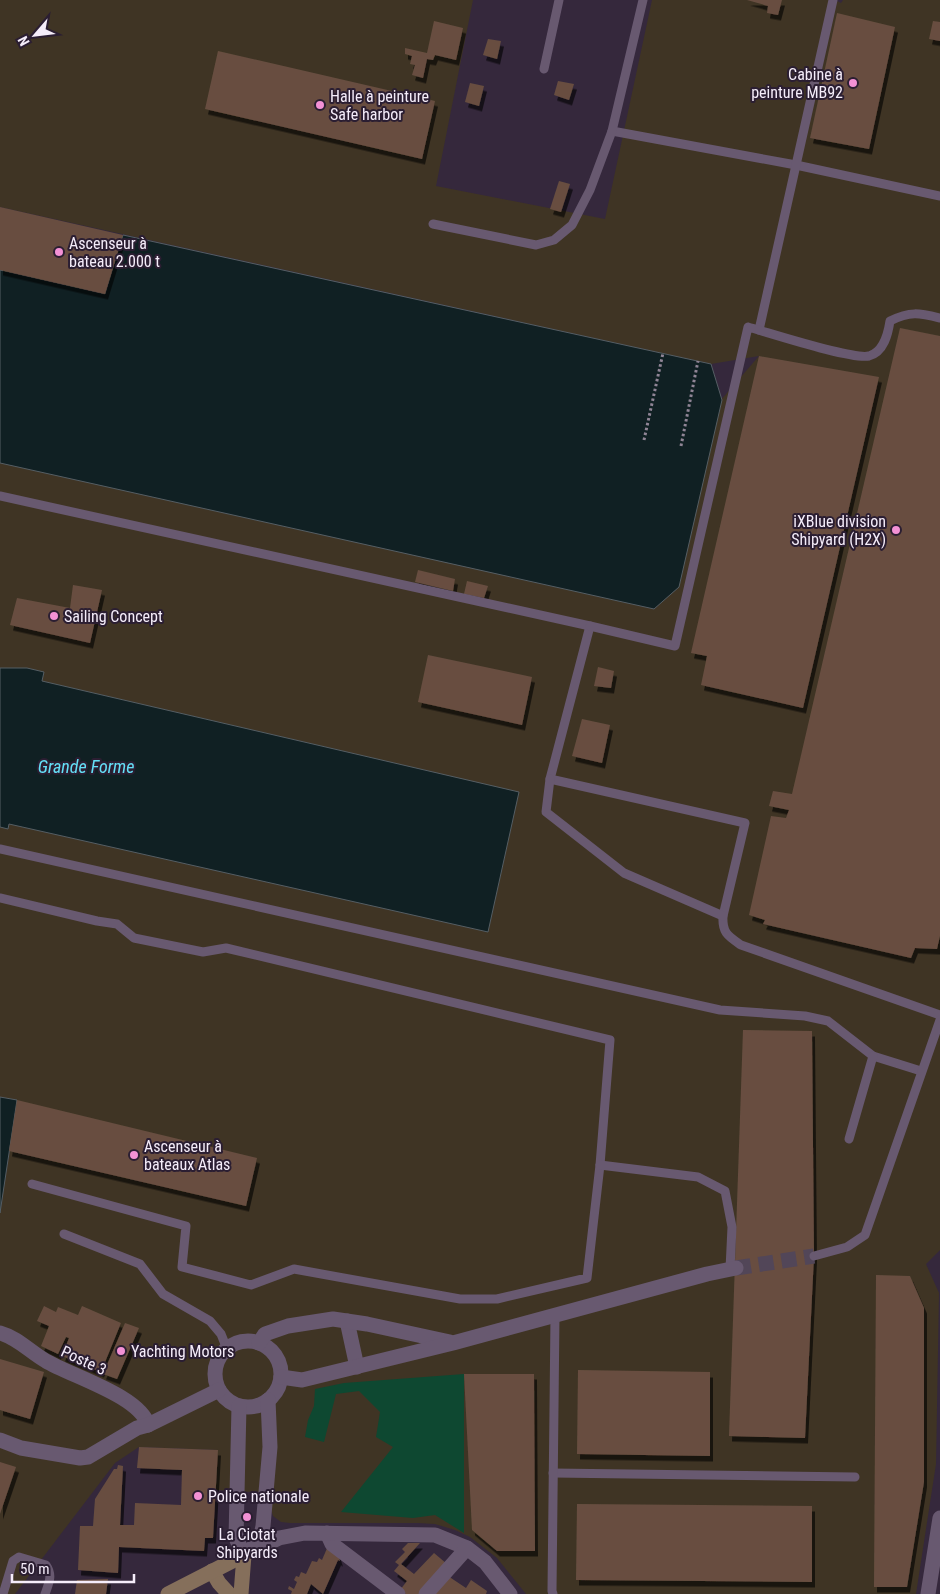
<svg xmlns="http://www.w3.org/2000/svg" width="940" height="1594" viewBox="0 0 940 1594" font-family="'Roboto Condensed',sans-serif">
<style>
.industrial{fill:#3f3424}
.green{fill:#0e4831}
.water{fill:#102023;stroke:#555e64}
.building{fill:#674e40;filter:url(#shadow)}
.lines{fill:none;stroke-linecap:round;stroke-linejoin:round}
.street-tunnel{stroke:#524658;stroke-width:15;stroke-dasharray:15 8;stroke-linecap:butt}
.path{stroke:#908596;stroke-width:3;stroke-dasharray:2.5 2.5;stroke-linecap:butt}
.lane{stroke:#685970;stroke-width:9}
.street{stroke:#685970;stroke-width:15}
.secondary{stroke:#856f5b;stroke-width:15}
.poi-dot{fill:#f391d5;stroke:#2b1e32;stroke-width:2}
.labels{text-anchor:middle;stroke-width:4;stroke-linejoin:round;paint-order:stroke}
.poi-label{font-size:16px;fill:#f5edfa;stroke:#2b1e32;text-anchor:start}
.street-label{font-size:16px;fill:#f5edfa;stroke:#2b1e32}
.water-label{font-size:18px;font-style:italic;fill:#64e0f7;stroke:#2b1e32}
</style>
<defs>
<filter id="shadow"><feDropShadow dx="3" dy="5.5" stdDeviation="0" flood-color="#0009"/></filter>
</defs>
<rect width="100%" height="100%" fill="#35283c"/>
<path class="industrial" d="M 0,0 L 473,0 L 436,186 L 605,219 L 652,0 L 835,0 L 841,3 L 843,0 L 940,0 L 940,1250 L 926,1264 L 939,1293 L 936,1464 L 916,1594 L 526,1594 L 497,1558 L 470,1537 L 455,1530 L 435,1524 L 418,1523 L 290,1523 L 281,1522 L 273,1516 L 270,1506 L 268,1493 L 216,1490 L 217,1450 L 139,1447 L 115,1463 L 15,1594 L 0,1594 L 0,1213 L 17,1101 L 0,1097 L 0,448 L 681,446 L 759,356 L 711,364 L 0,207 Z"/>
<path class="green" d="M 464,1374 L 464,1533 L 435,1515 L 413,1518 L 341,1512 L 393,1447 L 376,1437 L 380,1412 L 359,1391 L 336,1394 L 324,1442 L 305,1437 L 308,1420 L 314,1406 L 315,1389 L 344,1383 Z"/>
<g class="water">
<path d="M 123,235 L 711,364 L 722,400 L 679,587 L 654,609 L 0,463 L 0,270 L 105,294 Z"/>
<path d="M 0,668 L 27,668 L 44,672 L 42,681 L 519,792 L 488,932 L 9,824 L 8,829 L 0,827 Z"/>
<path d="M 0,1097 L 17,1100 L 0,1213 Z"/>
</g>
<g class="building">
<path d="M 747,0 L 782,0 L 778,15 L 767,13 L 768,6 Z"/>
<path d="M 837,13 L 895,27 L 869,149 L 810,138 Z"/>
<path d="M 434,21 L 463,28 L 456,60 L 435,55 L 433,60 L 427,59 L 423,78 L 412,75 L 415,65 L 410,64 L 412,56 L 405,54 L 405,48 L 427,53 Z"/>
<path d="M 933,21 L 940,22 L 940,41 L 929,39 Z"/>
<path d="M 488,39 L 501,41 L 497,59 L 483,55 Z"/>
<path d="M 218,51 L 435,101 L 422,159 L 205,109 Z"/>
<path d="M 558,81 L 574,84 L 569,100 L 554,95 Z"/>
<path d="M 470,83 L 484,86 L 479,106 L 465,102 Z"/>
<path d="M 559,181 L 570,184 L 561,212 L 550,209 Z"/>
<path d="M 0,207 L 123,235 L 105,294 L 0,270 Z"/>
<path d="M 900,328 L 940,336 L 940,936 L 937,949 L 915,948 L 911,958 L 763,924 L 765,920 L 749,915 L 771,816 L 786,818 L 789,810 L 769,806 L 773,791 L 792,794 Z"/>
<path d="M 759,356 L 879,377 L 803,708 L 701,685 L 707,656 L 691,653 Z"/>
<path d="M 418,570 L 455,579 L 453,591 L 415,582 Z"/>
<path d="M 467,581 L 488,586 L 484,598 L 464,594 Z"/>
<path d="M 73,585 L 102,590 L 90,643 L 10,625 L 17,598 L 70,608 Z"/>
<path d="M 428,655 L 532,677 L 522,725 L 418,702 Z"/>
<path d="M 598,667 L 614,671 L 611,688 L 594,686 Z"/>
<path d="M 582,719 L 610,725 L 602,763 L 572,756 Z"/>
<path d="M 743,1030 L 812,1031 L 814,1256 L 805,1438 L 729,1436 Z"/>
<path d="M 17,1100 L 257,1158 L 246,1206 L 9,1151 Z"/>
<path d="M 876,1275 L 910,1276 L 924,1308 L 924,1482 L 907,1587 L 874,1587 Z"/>
<path d="M 44,1306 L 56,1312 L 58,1307 L 78,1315 L 82,1306 L 121,1323 L 101,1372 L 62,1356 L 69,1338 L 66,1337 L 58,1354 L 41,1346 L 49,1326 L 37,1321 Z"/>
<path d="M 125,1323 L 139,1328 L 117,1379 L 103,1374 Z"/>
<path d="M 0,1359 L 44,1372 L 30,1419 L 0,1410 Z"/>
<path d="M 578,1370 L 710,1372 L 710,1456 L 577,1454 Z"/>
<path d="M 464,1374 L 534,1374 L 535,1551 L 497,1551 L 472,1530 Z"/>
<path d="M 139,1447 L 218,1450 L 213,1538 L 205,1538 L 204,1551 L 119,1547 L 118,1573 L 78,1570 L 80,1526 L 93,1526 L 95,1499 L 114,1469 L 117,1469 L 118,1465 L 123,1466 L 120,1525 L 134,1525 L 135,1503 L 181,1505 L 182,1470 L 137,1468 Z"/>
<path d="M 0,1462 L 16,1467 L 0,1514 Z"/>
<path d="M 577,1504 L 812,1506 L 812,1582 L 576,1580 Z"/>
<path d="M 408,1543 L 420,1543 L 401,1564 L 414,1574 L 434,1553 L 447,1564 L 420,1594 L 406,1594 L 400,1590 L 407,1581 L 394,1571 L 399,1565 L 395,1562 L 405,1552 L 402,1549 Z"/>
<path d="M 328,1546 L 337,1552 L 340,1561 L 338,1560 L 323,1594 L 311,1584 L 307,1594 L 291,1594 L 292,1591 L 288,1589 L 289,1586 L 294,1589 L 297,1582 L 294,1580 L 296,1576 L 299,1577 L 301,1572 L 306,1574 L 312,1561 L 317,1562 L 319,1558 L 322,1560 Z"/>
<path d="M 448,1576 L 466,1588 L 471,1580 L 487,1591 L 486,1594 L 433,1594 Z"/>
<path d="M 108,1579 L 106,1594 L 75,1594 L 77,1580 Z"/>
</g>
<g class="lines">
<path class="street-tunnel" d="M 736,1268 L 814,1256"/>
<g class="path">
<path d="M 644,440 L 663,353"/>
<path d="M 681,446 L 698,361"/>
</g>
<g class="lane">
<path d="M 544,69 L 559,0"/>
<path d="M 612,131 L 796,165 L 940,196"/>
<path d="M 433,224 L 536,245 L 554,240 L 572,225 L 590,190 L 612,131 L 643,0"/>
<path d="M 759,330 L 833,0"/>
<path d="M 0,496 L 590,626 L 550,779 L 745,823 L 723,916 C 722,933 728,936 741,945 L 940,1015"/>
<path d="M 590,626 L 675,646 L 748,327 C 770,333 852,360 869,356 C 884,352 888,334 890,321 C 910,311 919,313 940,318"/>
<path d="M 550,779 L 546,812 L 624,873 L 723,916"/>
<path d="M 0,849 L 720,1010 L 805,1016 L 828,1021 L 873,1056 L 921,1071"/>
<path d="M 0,898 L 97,921 L 117,924 L 134,938 L 203,952 L 226,948 L 610,1040 L 600,1165 L 587,1278 L 497,1299 L 460,1299 L 294,1269 L 251,1285 L 182,1267 L 186,1226 L 32,1184"/>
<path d="M 849,1139 L 873,1056"/>
<path d="M 600,1165 L 698,1177 L 725,1191 L 732,1227 L 730,1269"/>
<path d="M 64,1234 L 140,1264 L 163,1294 L 210,1321 L 221,1334 L 227,1349"/>
<path d="M 814,1256 L 847,1247 L 865,1235 L 940,1020"/>
<path d="M 553,1473 L 855,1477"/>
<path d="M 3,1594 L 13,1561 L 19,1557 L 46,1565 C 53,1575 49,1583 45,1594"/>
<path d="M 553,1594 L 552,1591 L 555,1315"/>
</g>
<g class="street">
<path d="M 347,1321 L 357,1367"/>
<path d="M 0,1333 C 18,1338 30,1352 46,1361 C 71,1376 140,1396 148,1425"/>
<circle cx="248" cy="1374" r="33"/>
<path d="M 259,1343 L 265,1334 L 288,1326 L 333,1319 L 367,1324 L 450,1342"/>
<path d="M 281,1377 L 302,1380 L 453,1343 L 707,1274 L 736,1268"/>
<path d="M 239,1406 L 236,1538 L 244,1555"/>
<path d="M 0,1440 L 21,1448 L 80,1458 L 88,1457 L 137,1428 L 148,1425 L 219,1390"/>
<path d="M 327,1533 L 332,1544 L 398,1594"/>
<path d="M 249,1551 L 260,1540 L 263,1526 L 270,1447 L 268,1400"/>
<path d="M 244,1555 L 279,1538 L 305,1533 L 435,1535 L 467,1548 L 485,1562 L 510,1594"/>
<path d="M 426,1594 L 467,1548"/>
<path d="M 928,1594 L 940,1518"/>
</g>
<g class="secondary">
<path d="M 212,1571 L 219,1583 L 229,1594"/>
<path d="M 168,1594 L 244,1555"/>
<path d="M 241,1594 L 244,1555"/>
</g>
</g>
<g class="poi-dot">
<circle cx="853" cy="83" r="5"/>
<circle cx="320" cy="105" r="5"/>
<circle cx="59" cy="252" r="5"/>
<circle cx="896" cy="530" r="5"/>
<circle cx="54" cy="616" r="5"/>
<circle cx="134" cy="1155" r="5"/>
<circle cx="121" cy="1351" r="5"/>
<circle cx="198" cy="1496" r="5"/>
<circle cx="247" cy="1517" r="5"/>
</g>
<g class="labels">
<g class="poi-label">
<text x="843" y="80" text-anchor="end">Cabine à<tspan x="843" dy="18">peinture MB92</tspan></text>
<text x="330" y="102">Halle à peinture<tspan x="330" dy="18">Safe harbor</tspan></text>
<text x="69" y="249">Ascenseur à<tspan x="69" dy="18">bateau 2.000 t</tspan></text>
<text x="886" y="527" text-anchor="end">iXBlue division<tspan x="886" dy="18">Shipyard (H2X)</tspan></text>
<text x="64" y="622">Sailing Concept</text>
<text x="144" y="1152">Ascenseur à<tspan x="144" dy="18">bateaux Atlas</tspan></text>
<text x="131" y="1357">Yachting Motors</text>
<text x="208" y="1502">Police nationale</text>
<text x="247" y="1540" text-anchor="middle">La Ciotat<tspan x="247" dy="18">Shipyards</tspan></text>
</g>
<g class="street-label">
<text transform="translate(84 1360) rotate(25)" y="6">Poste 3</text>
</g>
<g class="water-label">
<text x="86" y="773">Grande Forme</text>
</g>
</g>
<g transform="translate(35 35) rotate(242)" stroke="#2b1e32" stroke-width="4" paint-order="stroke">
<path d="M0-4L9 19L0 12L-9 19Z" fill="#f5edfa"/>
<text y="-8" font-size="14" font-weight="bold" text-anchor="middle" fill="#f5edfa">N</text>
</g>
<path d="M12 1574v8h122v-8" fill="none" stroke="#f5edfa" stroke-width="2.5"/>
<text x="20" y="1574" font-size="15" fill="#f5edfa" stroke="#2b1e32" stroke-width="4" paint-order="stroke">50 m</text>
</svg>
